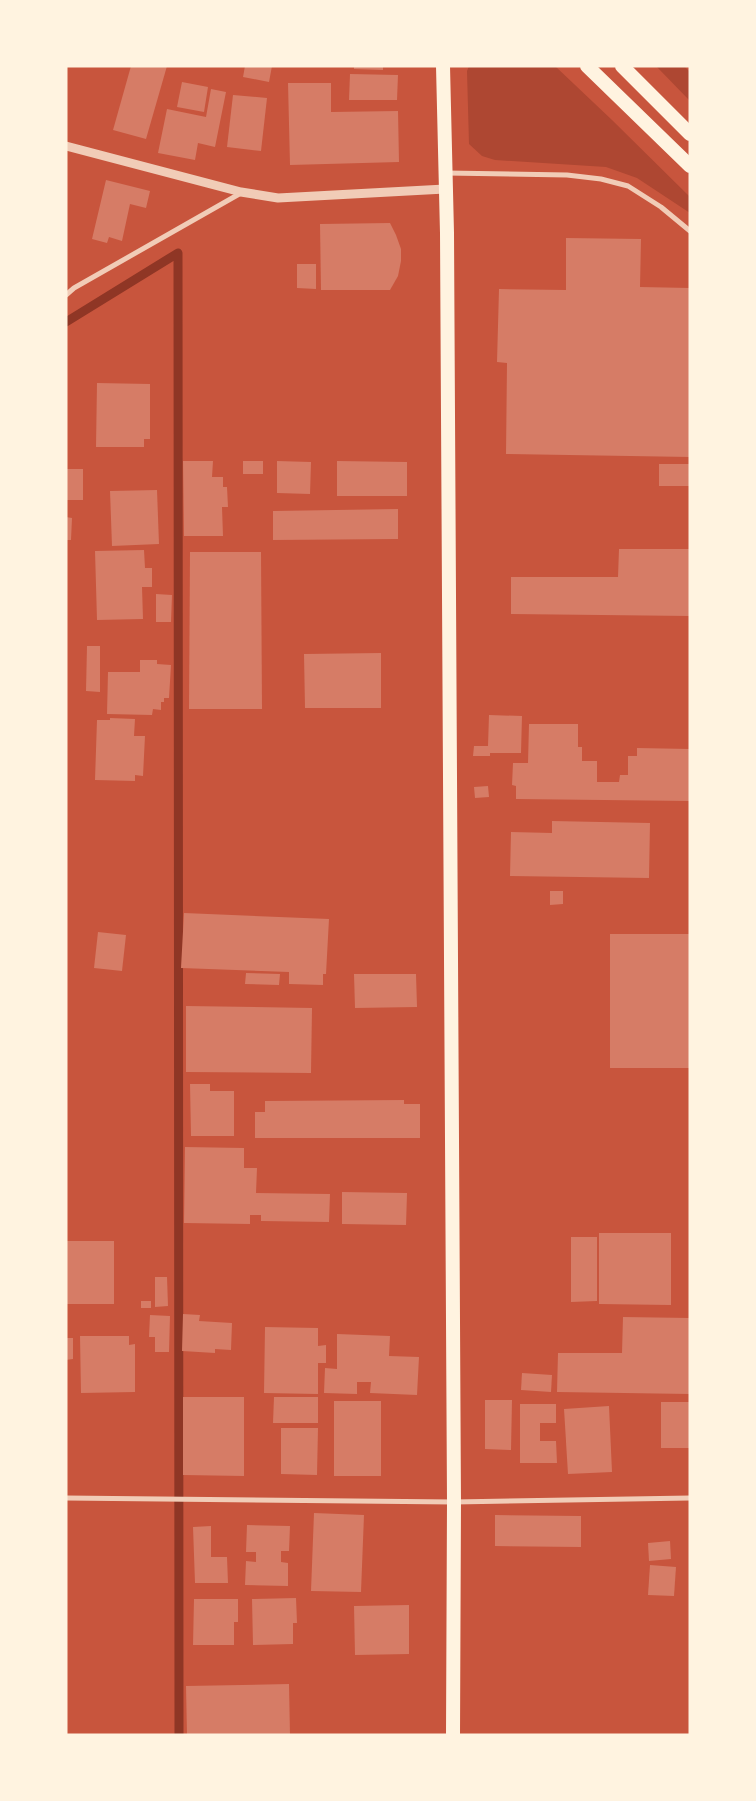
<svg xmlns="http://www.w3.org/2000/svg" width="756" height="1801" viewBox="0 0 756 1801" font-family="'Sofia Sans Condensed',sans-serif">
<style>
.green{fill:#ae4732}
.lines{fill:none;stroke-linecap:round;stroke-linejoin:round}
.stream{stroke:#8f3625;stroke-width:9}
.building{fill:#d67c66}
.minor{stroke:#f1ccb7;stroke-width:5}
.tertiary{stroke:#f1ccb7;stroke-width:9}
.trunk{stroke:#fff3e0;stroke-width:14}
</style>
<rect width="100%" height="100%" fill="#c8553d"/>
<g class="green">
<path d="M 469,66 L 555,66 L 612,120 L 690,197 L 690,213 L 637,178 L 606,167 L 495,160 L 482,156 L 469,144 L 467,71 Z"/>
<path d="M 656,66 L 684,66 L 690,72 L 690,101 Z"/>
</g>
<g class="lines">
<path class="stream" d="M 66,322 L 178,253 L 179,1735"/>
</g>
<g class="building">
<path d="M 131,66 L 167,66 L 146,139 L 113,130 Z"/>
<path d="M 245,66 L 272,66 L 269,82 L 243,77 Z"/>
<path d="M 354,66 L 383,66 L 383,70 L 354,69 Z"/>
<path d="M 350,74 L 398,75 L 397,100 L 349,100 Z"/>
<path d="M 182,82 L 208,87 L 204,112 L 177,107 Z"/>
<path d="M 288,83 L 331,83 L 331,112 L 398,111 L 399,162 L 290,165 Z"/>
<path d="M 211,89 L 226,92 L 215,147 L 198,143 L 195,160 L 158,153 L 167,109 L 206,117 Z"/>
<path d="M 233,95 L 267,98 L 261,151 L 227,147 Z"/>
<path d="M 106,180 L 150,191 L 146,208 L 130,204 L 122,241 L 109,237 L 107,243 L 92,239 Z"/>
<path d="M 390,223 L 396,235 L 401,249 L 401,261 L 398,276 L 390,290 L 321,290 L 320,224 Z"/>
<path d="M 566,238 L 641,239 L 640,287 L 690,288 L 690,457 L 506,454 L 507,363 L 497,362 L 499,289 L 566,290 Z"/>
<path d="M 297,264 L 316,264 L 316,289 L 297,288 Z"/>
<path d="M 97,383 L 150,384 L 150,439 L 144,439 L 144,447 L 96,447 Z"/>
<path d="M 183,461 L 213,461 L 212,477 L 223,477 L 223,487 L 227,487 L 228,507 L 222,507 L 223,536 L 184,536 Z"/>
<rect x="243" y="461" width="20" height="13"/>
<path d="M 277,461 L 311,462 L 310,494 L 277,493 Z"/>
<path d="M 337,461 L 407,462 L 407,496 L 337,496 Z"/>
<rect x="659" y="464" width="31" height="22"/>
<rect x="66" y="469" width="17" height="31"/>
<path d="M 157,490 L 159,544 L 112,546 L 110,491 Z"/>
<path d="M 398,509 L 398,539 L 273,540 L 273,511 Z"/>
<path d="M 66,517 L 72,518 L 71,540 L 66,540 Z"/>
<path d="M 619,549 L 690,549 L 690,616 L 511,614 L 511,577 L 618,577 Z"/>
<path d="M 144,550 L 145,568 L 152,568 L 152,587 L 142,587 L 143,619 L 97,620 L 95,551 Z"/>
<path d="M 190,552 L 261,552 L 262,709 L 189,709 Z"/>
<path d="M 156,594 L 172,595 L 171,622 L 156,622 Z"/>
<path d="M 87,646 L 100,646 L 100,692 L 86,691 Z"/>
<path d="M 381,653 L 381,708 L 305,708 L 304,654 Z"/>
<path d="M 140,660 L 157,660 L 157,664 L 171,665 L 169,698 L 164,698 L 164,702 L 161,702 L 161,710 L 153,709 L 152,715 L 107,714 L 108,672 L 140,672 Z"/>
<path d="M 489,715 L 522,716 L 521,753 L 490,753 L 490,756 L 473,756 L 474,746 L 488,746 Z"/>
<path d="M 110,718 L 135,719 L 134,736 L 145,736 L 143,776 L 135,775 L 135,781 L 95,780 L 97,720 L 110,720 Z"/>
<path d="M 529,724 L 578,724 L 578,747 L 582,747 L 582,761 L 597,761 L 597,782 L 619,782 L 620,775 L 628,775 L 628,756 L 637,756 L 637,748 L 690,749 L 690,801 L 516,799 L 516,786 L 512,785 L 513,763 L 528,763 Z"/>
<path d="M 488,786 L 489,797 L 475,798 L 474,787 Z"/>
<path d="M 552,821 L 650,823 L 649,878 L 510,876 L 511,832 L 552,833 Z"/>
<path d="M 550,891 L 563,891 L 563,904 L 550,905 Z"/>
<path d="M 184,913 L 329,919 L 326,974 L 323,974 L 323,985 L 289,984 L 289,972 L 181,968 Z"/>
<path d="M 98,932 L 126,935 L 122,971 L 94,968 Z"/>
<rect x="610" y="934" width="80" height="134"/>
<path d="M 246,973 L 280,974 L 279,985 L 245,984 Z"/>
<path d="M 354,974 L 416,974 L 417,1007 L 355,1008 Z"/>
<path d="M 186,1006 L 312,1008 L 311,1073 L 186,1072 Z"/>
<path d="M 190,1084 L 210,1084 L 210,1091 L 234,1091 L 234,1136 L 191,1136 Z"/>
<path d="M 404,1100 L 404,1104 L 420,1104 L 420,1138 L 255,1138 L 255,1112 L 265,1112 L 265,1101 Z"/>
<path d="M 185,1147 L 244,1148 L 244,1168 L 257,1168 L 256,1193 L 330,1194 L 329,1222 L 261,1221 L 261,1215 L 250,1215 L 250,1224 L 184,1223 Z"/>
<path d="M 342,1192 L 407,1193 L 406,1225 L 342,1224 Z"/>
<path d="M 599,1233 L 671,1233 L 671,1305 L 599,1304 Z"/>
<path d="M 571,1237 L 597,1237 L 597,1301 L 571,1302 Z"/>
<rect x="66" y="1241" width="48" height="63"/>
<path d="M 155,1277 L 167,1277 L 168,1306 L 155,1307 Z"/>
<rect x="141" y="1301" width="10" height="7"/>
<path d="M 183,1314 L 200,1315 L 199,1321 L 232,1323 L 231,1350 L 215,1349 L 215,1353 L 182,1351 Z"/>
<path d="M 150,1315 L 170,1316 L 169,1352 L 155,1352 L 155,1337 L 149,1337 Z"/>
<path d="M 623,1317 L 690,1318 L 690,1394 L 557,1392 L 558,1353 L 622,1353 Z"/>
<path d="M 265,1327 L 318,1328 L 318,1346 L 326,1345 L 326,1363 L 318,1363 L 318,1394 L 264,1393 Z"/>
<path d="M 337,1334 L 390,1336 L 389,1356 L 419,1357 L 417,1395 L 370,1393 L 371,1382 L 357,1382 L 357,1394 L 324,1393 L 325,1368 L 337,1369 Z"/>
<path d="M 80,1336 L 129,1336 L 129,1345 L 135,1344 L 135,1392 L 81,1393 Z"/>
<path d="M 66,1338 L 73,1338 L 73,1359 L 66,1360 Z"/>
<path d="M 522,1373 L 552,1375 L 551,1392 L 521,1390 Z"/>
<path d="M 183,1397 L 244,1397 L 244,1476 L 183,1475 Z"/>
<path d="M 274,1397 L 318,1397 L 318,1423 L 273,1423 Z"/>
<path d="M 485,1400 L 512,1400 L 511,1450 L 485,1449 Z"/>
<rect x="334" y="1401" width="47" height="75"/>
<rect x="661" y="1402" width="29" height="46"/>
<path d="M 520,1404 L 556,1404 L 556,1423 L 540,1423 L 540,1441 L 556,1441 L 557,1463 L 520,1463 Z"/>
<path d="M 609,1406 L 612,1472 L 568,1474 L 564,1409 Z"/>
<path d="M 281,1428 L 318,1428 L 317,1475 L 281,1474 Z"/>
<path d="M 314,1513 L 364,1515 L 361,1592 L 311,1591 Z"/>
<path d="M 495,1515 L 581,1516 L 581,1547 L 495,1546 Z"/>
<path d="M 247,1525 L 290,1526 L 289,1551 L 281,1551 L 281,1562 L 288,1563 L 288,1586 L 245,1585 L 246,1561 L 256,1562 L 256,1552 L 246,1552 Z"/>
<path d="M 211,1526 L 211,1557 L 227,1557 L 228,1583 L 195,1583 L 193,1527 Z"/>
<path d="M 670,1541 L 671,1559 L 649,1561 L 648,1543 Z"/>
<path d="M 650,1565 L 676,1567 L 674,1596 L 648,1595 Z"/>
<path d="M 296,1598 L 297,1623 L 293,1623 L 293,1644 L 253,1645 L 252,1599 Z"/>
<path d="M 194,1599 L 238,1599 L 238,1622 L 234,1622 L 234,1645 L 193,1645 Z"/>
<path d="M 409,1605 L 409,1654 L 355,1655 L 354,1606 Z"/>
<path d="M 289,1684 L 290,1735 L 187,1735 L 186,1686 Z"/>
</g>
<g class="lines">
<g class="minor">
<path d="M 446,173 L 567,175 L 601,179 L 628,186 L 661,207 L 690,231"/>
<path d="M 66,295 L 74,288 L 241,193"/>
<path d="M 66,1498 L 454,1502 L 690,1498"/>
</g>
<path class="tertiary" d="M 66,146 L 241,192 L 278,198 L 445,189"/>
<g class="trunk">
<path d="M 443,66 L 447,233 L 454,1502 L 453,1735"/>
<path d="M 587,66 L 690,166"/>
<path d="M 622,66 L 690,134"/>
</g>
</g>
<rect width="756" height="1801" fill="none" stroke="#fff3e0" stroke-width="135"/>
</svg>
